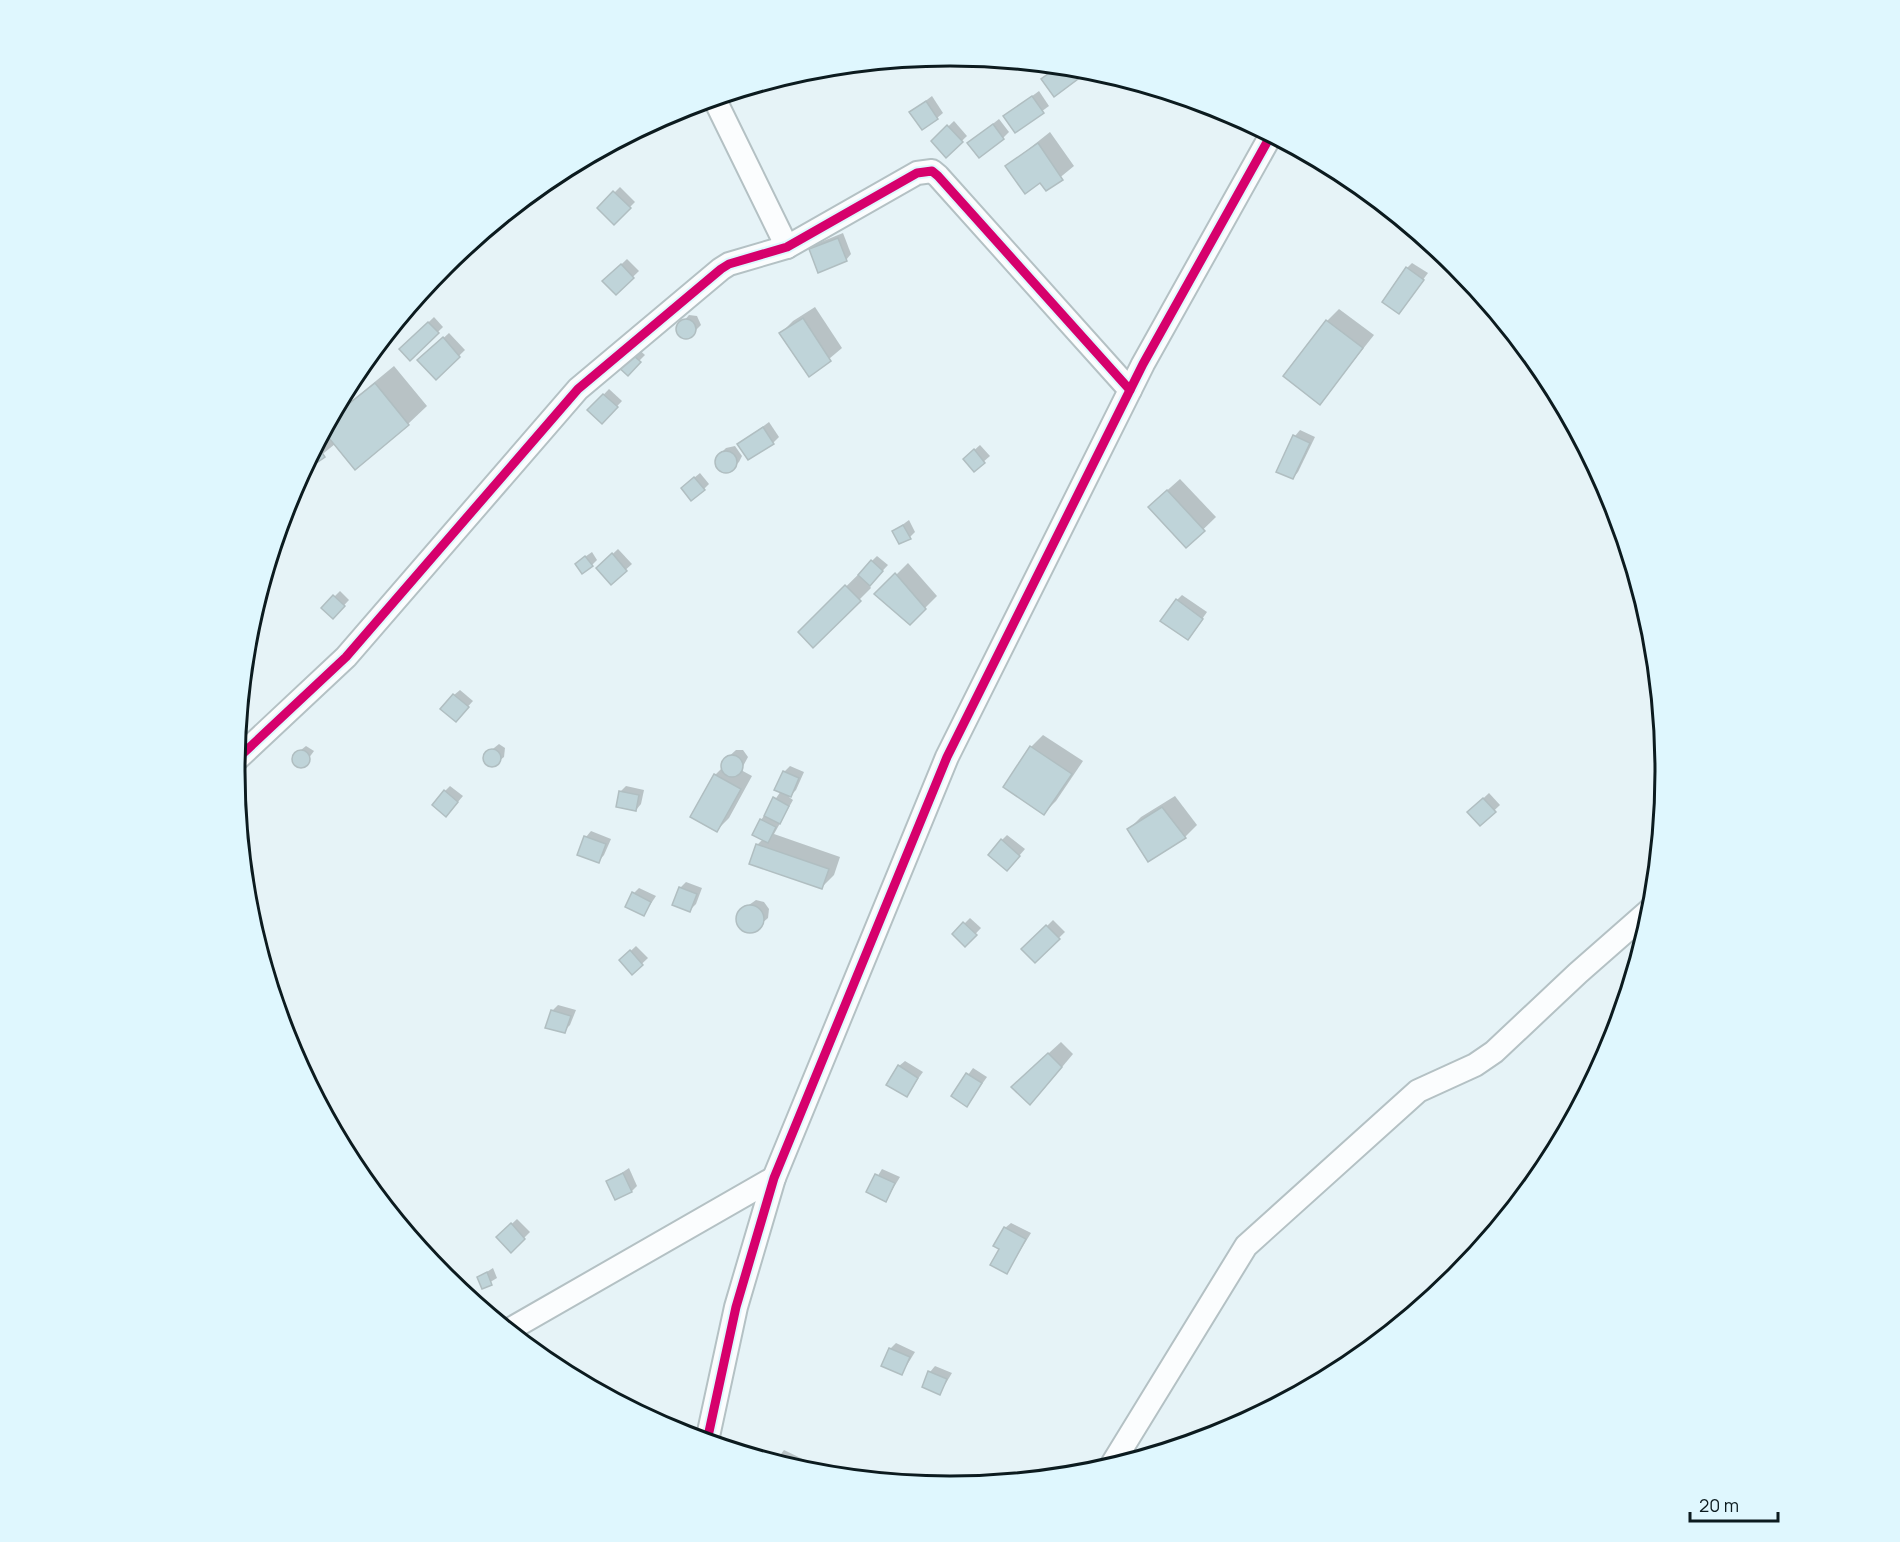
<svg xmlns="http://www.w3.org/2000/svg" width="1900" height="1542" viewBox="0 0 1900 1542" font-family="Manrope,sans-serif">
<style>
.shadow{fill:#0003}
.building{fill:#bfd4d9;stroke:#b0bec1;stroke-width:1.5}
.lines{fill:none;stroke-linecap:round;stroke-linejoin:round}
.street-casing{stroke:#b4c1c4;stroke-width:26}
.street{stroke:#fbfdfe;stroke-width:22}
.cycleway-casing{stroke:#dff7fe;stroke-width:13}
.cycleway{stroke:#d6006c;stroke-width:9}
.rim{fill:none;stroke:#0c1b1f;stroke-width:3}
</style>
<rect width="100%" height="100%" fill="#e6f3f7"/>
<g class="shadow">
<path d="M 1039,91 L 1049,106 L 1015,131 L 1005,116 Z"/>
<path d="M 932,96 L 943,113 L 937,118 L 911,112 Z"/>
<path d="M 999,119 L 1009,132 L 1003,138 L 975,138 Z"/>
<path d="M 954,121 L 967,136 L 946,156 L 933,141 Z"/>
<path d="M 1050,132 L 1074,166 L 1046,189 L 1041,181 L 1007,166 Z"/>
<path d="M 620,187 L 635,202 L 614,223 L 599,208 Z"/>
<path d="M 843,233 L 851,254 L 846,260 L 810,249 L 816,244 Z"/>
<path d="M 627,259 L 639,271 L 616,293 L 604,281 Z"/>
<path d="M 1412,263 L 1428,273 L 1399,312 L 1407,268 Z"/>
<path d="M 815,307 L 842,348 L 810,375 L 781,333 L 793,321 Z"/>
<path d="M 1339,309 L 1374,335 L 1320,403 L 1327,321 Z"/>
<path d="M 689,315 L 697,316 L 701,325 L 689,337 L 684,337 L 678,328 Z"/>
<path d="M 434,317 L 443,327 L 410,359 L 401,349 Z"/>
<path d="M 449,333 L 465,350 L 436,378 L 425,355 Z"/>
<path d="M 635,346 L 645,355 L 627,373 Z"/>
<path d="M 394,366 L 427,406 L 408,424 L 335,444 L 303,470 L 331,418 Z"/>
<path d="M 609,389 L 622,401 L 602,422 L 589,410 Z"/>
<path d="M 769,422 L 779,437 L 773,443 L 739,444 Z"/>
<path d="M 1300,430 L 1315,437 L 1298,472 L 1293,478 L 1278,471 L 1295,436 Z"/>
<path d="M 980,445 L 990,456 L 974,470 L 970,454 Z"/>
<path d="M 735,446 L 742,456 L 739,462 L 733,468 L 723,471 L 716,463 L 720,454 L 726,448 Z"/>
<path d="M 700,473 L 709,484 L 704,489 L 688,483 Z"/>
<path d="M 1180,479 L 1216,517 L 1186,546 L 1162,495 Z"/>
<path d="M 909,520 L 915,532 L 910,537 L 894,531 Z"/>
<path d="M 618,549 L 632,564 L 611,583 L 598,568 Z"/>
<path d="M 592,552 L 597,560 L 592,565 L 582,559 Z"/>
<path d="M 877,556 L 888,565 L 869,585 L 871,588 L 813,646 L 800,632 Z"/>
<path d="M 908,563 L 937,596 L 910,623 L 877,594 Z"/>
<path d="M 340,591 L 349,600 L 333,617 L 323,608 Z"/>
<path d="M 1182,595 L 1207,612 L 1193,632 L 1177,600 Z"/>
<path d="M 460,690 L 473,701 L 461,714 L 454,695 Z"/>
<path d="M 1043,735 L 1083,761 L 1056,801 L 1044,813 L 1031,747 Z"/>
<path d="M 499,744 L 505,748 L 504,757 L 494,765 L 486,762 L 485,758 L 489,752 Z"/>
<path d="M 306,746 L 314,751 L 303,766 L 296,764 L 294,760 L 296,754 Z"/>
<path d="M 736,750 L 743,750 L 748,757 L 741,770 L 752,776 L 729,818 L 717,830 L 715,775 L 724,766 L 725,760 Z"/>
<path d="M 790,766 L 804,772 L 796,790 L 789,797 L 793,800 L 774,834 L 840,857 L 834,875 L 822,887 L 751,863 L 758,844 L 763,839 L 761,820 L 781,791 L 784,772 Z"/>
<path d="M 450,786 L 463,796 L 452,809 L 445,791 Z"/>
<path d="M 626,786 L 644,790 L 641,804 L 636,810 L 620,792 Z"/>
<path d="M 1489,793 L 1500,805 L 1480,824 L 1469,812 Z"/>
<path d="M 1175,796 L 1197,825 L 1185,837 L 1129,829 L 1141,817 Z"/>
<path d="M 591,831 L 611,839 L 604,855 L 599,861 L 586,837 Z"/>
<path d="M 1007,835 L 1025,849 L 1012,864 L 1002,840 Z"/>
<path d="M 686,882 L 702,888 L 696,904 L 690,910 L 680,888 Z"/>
<path d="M 639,888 L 656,896 L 644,914 L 634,893 Z"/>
<path d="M 756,900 L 764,902 L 769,909 L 768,918 L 752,932 L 744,931 L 737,920 L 739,912 Z"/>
<path d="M 970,918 L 981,928 L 965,945 L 954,934 Z"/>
<path d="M 1053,920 L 1065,932 L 1035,961 L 1024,949 Z"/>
<path d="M 636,946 L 648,958 L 632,973 L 621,960 Z"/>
<path d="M 267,974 L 278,978 L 273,993 Z"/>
<path d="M 558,1005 L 576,1010 L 570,1025 L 564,1031 L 552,1011 Z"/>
<path d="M 1061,1042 L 1073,1054 L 1042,1091 L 1025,1075 Z"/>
<path d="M 905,1061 L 923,1072 L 906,1095 L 899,1066 Z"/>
<path d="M 973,1068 L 987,1077 L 967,1105 L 953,1096 Z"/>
<path d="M 629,1168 L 637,1186 L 632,1191 L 608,1182 Z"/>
<path d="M 882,1169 L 900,1177 L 886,1200 L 868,1192 Z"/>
<path d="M 517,1219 L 530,1232 L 511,1251 L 498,1237 Z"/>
<path d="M 1011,1223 L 1031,1233 L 1007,1272 L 1001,1249 L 1005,1228 Z"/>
<path d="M 493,1268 L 497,1278 L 482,1287 L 479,1277 Z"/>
<path d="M 896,1343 L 915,1352 L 902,1373 L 890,1349 Z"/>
<path d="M 935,1366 L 952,1373 L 940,1393 L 930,1372 Z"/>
<path d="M 784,1450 L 817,1466 L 814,1473 L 775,1462 Z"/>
</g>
<g class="building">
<path d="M 1059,66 L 1083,69 L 1086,73 L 1054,97 L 1041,79 Z"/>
<path d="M 1032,96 L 1044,113 L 1015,133 L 1003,116 Z"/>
<path d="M 926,101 L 938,119 L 922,130 L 909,112 Z"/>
<path d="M 993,124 L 1004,139 L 979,158 L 967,143 Z"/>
<path d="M 947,125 L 963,142 L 946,158 L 931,141 Z"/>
<path d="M 1038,143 L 1063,180 L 1046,191 L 1040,183 L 1025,194 L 1005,166 Z"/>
<path d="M 613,191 L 631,208 L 614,225 L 597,208 Z"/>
<path d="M 838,238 L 847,261 L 818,273 L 809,249 Z"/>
<path d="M 621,264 L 634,278 L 616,295 L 602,281 Z"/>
<path d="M 1406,267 L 1424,280 L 1399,314 L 1382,302 Z"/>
<path d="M 803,318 L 831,361 L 809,377 L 779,333 Z"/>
<circle cx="686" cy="329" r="10"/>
<path d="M 1326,320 L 1363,348 L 1320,405 L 1283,376 Z"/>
<path d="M 428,322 L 439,333 L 410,361 L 399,349 Z"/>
<path d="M 443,337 L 460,357 L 436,380 L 417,360 Z"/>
<path d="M 628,351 L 641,362 L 628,376 L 615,364 Z"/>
<path d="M 375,383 L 409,425 L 355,470 L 324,432 L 331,418 Z"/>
<path d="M 603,394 L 618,407 L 602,424 L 587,410 Z"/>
<path d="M 763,427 L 774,444 L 748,460 L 737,444 Z"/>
<path d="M 1293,435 L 1310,443 L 1293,479 L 1276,472 Z"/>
<path d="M 317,445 L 325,457 L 302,473 Z"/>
<path d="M 974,449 L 985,463 L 974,472 L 963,459 Z"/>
<circle cx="726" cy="462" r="11"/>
<path d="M 694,477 L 705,490 L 691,501 L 681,488 Z"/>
<path d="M 1167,490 L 1205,531 L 1186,548 L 1148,507 Z"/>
<path d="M 903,525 L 911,539 L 899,544 L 892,531 Z"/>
<path d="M 612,553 L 627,571 L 611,585 L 596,568 Z"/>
<path d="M 585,556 L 593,566 L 582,574 L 575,564 Z"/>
<path d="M 871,560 L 883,571 L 870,586 L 858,575 Z"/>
<path d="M 895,573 L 926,609 L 910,625 L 874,594 Z"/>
<path d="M 845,585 L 861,601 L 813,648 L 798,632 Z"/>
<path d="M 333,595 L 345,606 L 333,619 L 321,608 Z"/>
<path d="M 1176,599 L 1203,619 L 1188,640 L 1160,621 Z"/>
<path d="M 453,694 L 469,707 L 456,722 L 440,709 Z"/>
<path d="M 1030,746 L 1072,774 L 1044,815 L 1003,787 Z"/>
<circle cx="492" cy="758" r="9"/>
<circle cx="301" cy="759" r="9"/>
<circle cx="732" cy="766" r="11"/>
<path d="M 783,771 L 799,778 L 791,797 L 774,790 Z"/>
<path d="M 714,774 L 741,789 L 717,832 L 690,817 Z"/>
<path d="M 444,790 L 458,802 L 446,817 L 432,805 Z"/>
<path d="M 619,791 L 639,795 L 636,811 L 616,807 Z"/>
<path d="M 773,797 L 789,806 L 780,824 L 764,816 Z"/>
<path d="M 1483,798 L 1496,812 L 1480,826 L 1467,812 Z"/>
<path d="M 1162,807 L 1186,838 L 1148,862 L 1127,829 Z"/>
<path d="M 760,819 L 776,827 L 768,843 L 752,835 Z"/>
<path d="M 584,836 L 606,844 L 599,863 L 577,855 Z"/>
<path d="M 1001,839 L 1020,856 L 1007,871 L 988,855 Z"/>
<path d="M 756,844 L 829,869 L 822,889 L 749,864 Z"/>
<path d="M 679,887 L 697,894 L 690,912 L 672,905 Z"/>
<path d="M 632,892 L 651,902 L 644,916 L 625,907 Z"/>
<circle cx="750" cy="919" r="14"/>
<path d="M 963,922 L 977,935 L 965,947 L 952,934 Z"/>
<path d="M 1046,925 L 1060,939 L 1035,963 L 1021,949 Z"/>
<path d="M 630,950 L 643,965 L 632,975 L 619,960 Z"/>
<path d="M 551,1010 L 571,1016 L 565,1033 L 545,1028 Z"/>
<path d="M 1048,1053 L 1062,1067 L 1030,1105 L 1011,1087 Z"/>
<path d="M 898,1065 L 918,1078 L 907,1097 L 886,1085 Z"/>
<path d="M 966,1073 L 982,1083 L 967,1107 L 951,1096 Z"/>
<path d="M 623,1173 L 632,1192 L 615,1200 L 606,1181 Z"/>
<path d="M 875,1174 L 895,1183 L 886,1202 L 866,1192 Z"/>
<path d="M 511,1223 L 525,1239 L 511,1253 L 496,1237 Z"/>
<path d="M 1004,1227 L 1026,1239 L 1007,1274 L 990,1265 L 999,1249 L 993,1246 Z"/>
<path d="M 487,1272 L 492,1285 L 482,1289 L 477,1277 Z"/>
<path d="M 889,1348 L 910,1357 L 902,1375 L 881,1366 Z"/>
<path d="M 928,1371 L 947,1379 L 940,1395 L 922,1387 Z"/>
<path d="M 777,1454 L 813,1472 L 773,1461 Z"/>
</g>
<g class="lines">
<defs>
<g id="street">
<path d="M 714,98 L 787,247"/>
<path d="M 235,761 L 346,657 L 578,389 L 721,269 L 729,264 L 787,247 L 917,173 L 932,171 L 938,176 L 1130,390"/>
<path d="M 509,1330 L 774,1178"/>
<path d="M 707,1441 L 736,1307 L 774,1178 L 947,757 L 1143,364 L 1271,135"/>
<path d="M 1111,1466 L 1246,1246 L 1418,1091 L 1475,1065 L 1494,1052 L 1578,973 L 1652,908"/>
</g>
</defs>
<use href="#street" class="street-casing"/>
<use href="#street" class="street"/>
<defs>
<g id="cycleway">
<path d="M 235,761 L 346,657 L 578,389 L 721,269 L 729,264 L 787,247 L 917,173 L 932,171 L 938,176 L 1130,390"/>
<path d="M 707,1441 L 736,1307 L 774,1178 L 947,757 L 1143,364 L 1271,135"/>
</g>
</defs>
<use href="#cycleway" class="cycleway-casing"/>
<use href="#cycleway" class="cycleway"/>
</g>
<path d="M0 0H1900V1542H0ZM245 771a705 705 0 1 1 1410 0a705 705 0 1 1-1410 0Z" fill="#dff7fe" fill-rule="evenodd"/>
<path class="rim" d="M245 771a705 705 0 1 1 1410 0a705 705 0 1 1-1410 0Z"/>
<path d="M1690 1512v9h88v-9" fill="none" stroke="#0c1b1f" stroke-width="3"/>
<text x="1699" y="1512" font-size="18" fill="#0c1b1f" stroke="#dff7fe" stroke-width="4.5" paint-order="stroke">20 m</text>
</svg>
